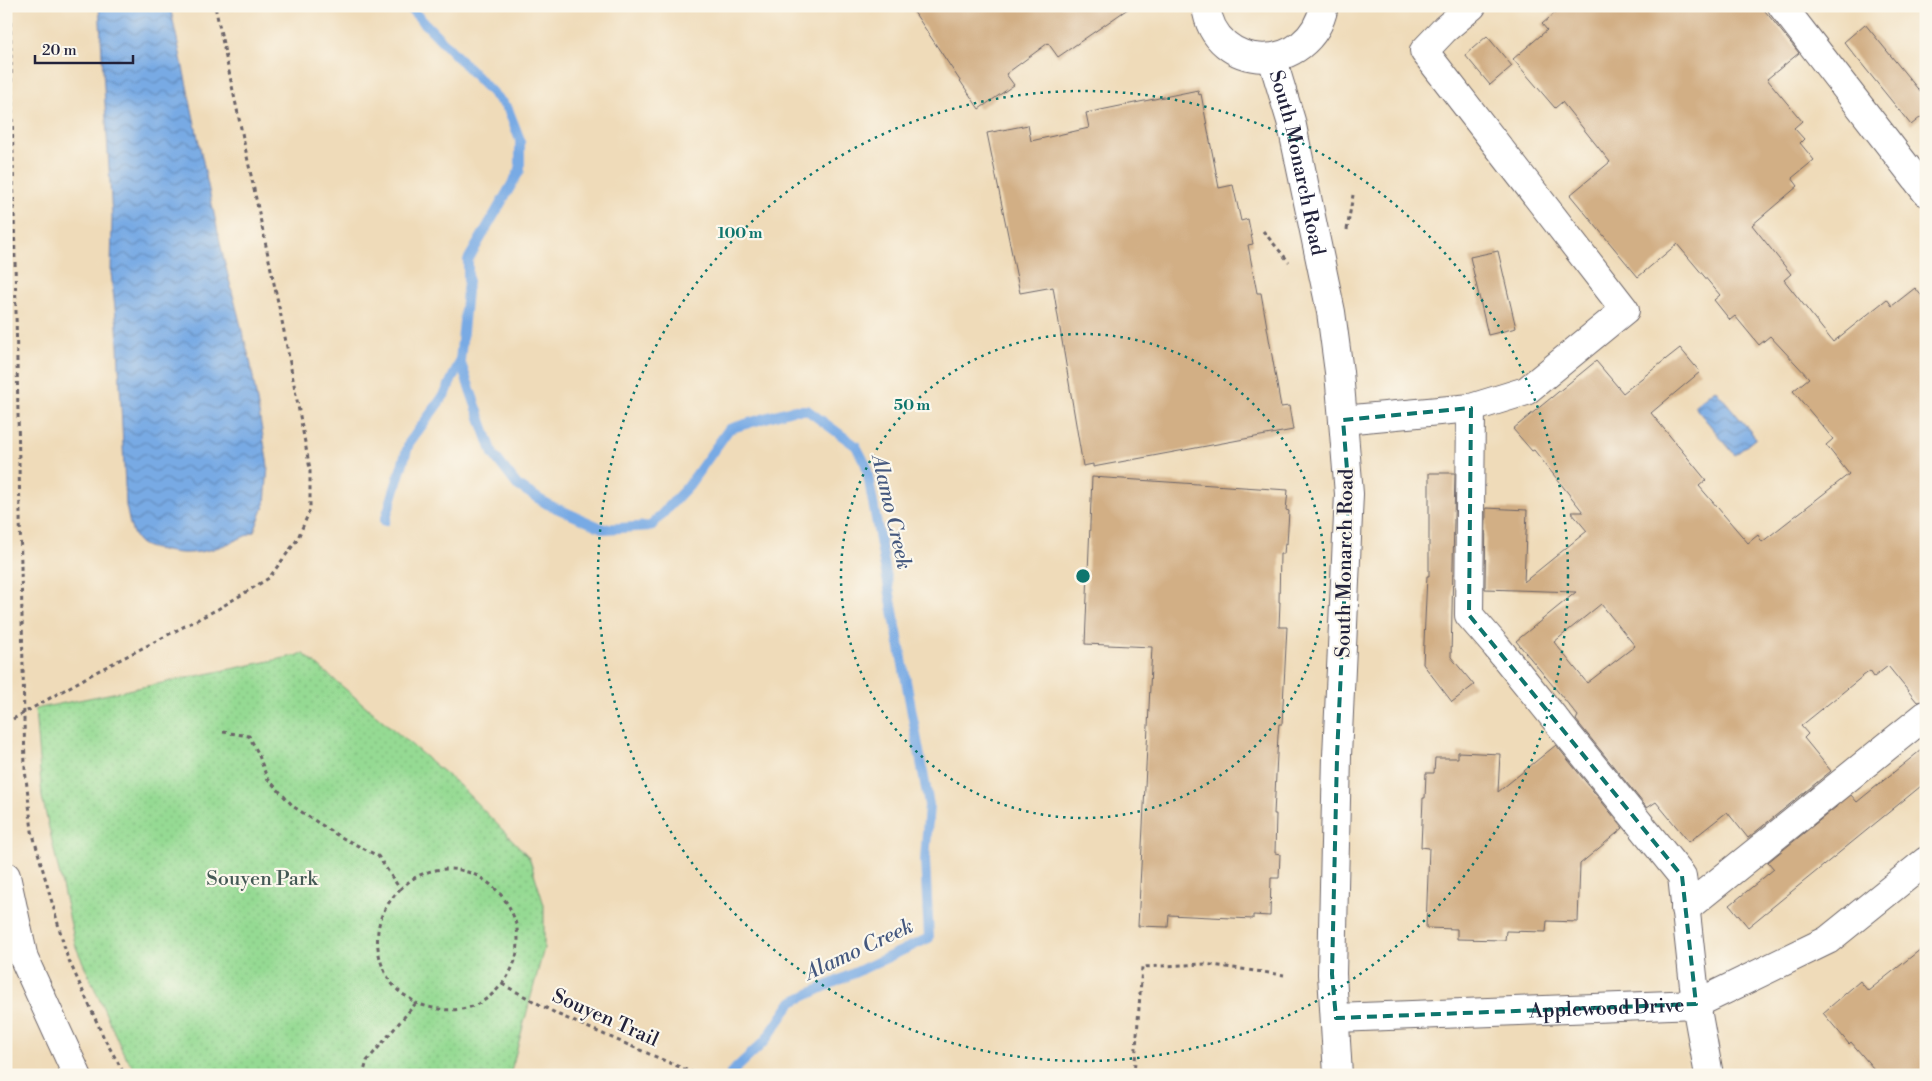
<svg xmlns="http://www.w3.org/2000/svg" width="1932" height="1081" viewBox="0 0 1932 1081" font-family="'Libre Bodoni',serif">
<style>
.park{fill:url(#park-dots);stroke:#5c7e67}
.water{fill:url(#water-waves);stroke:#4d6690}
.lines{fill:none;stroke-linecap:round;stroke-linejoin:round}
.stream{stroke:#78aae4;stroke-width:10}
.building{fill:#d2af85;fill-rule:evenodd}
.minor-casing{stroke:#6a6367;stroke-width:30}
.tertiary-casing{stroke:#6a6367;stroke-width:30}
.path{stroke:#6a6367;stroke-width:3;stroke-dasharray:4 4;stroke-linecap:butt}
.minor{stroke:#fff;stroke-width:28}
.tertiary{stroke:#fff;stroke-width:28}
.marked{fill:none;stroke:#0f766e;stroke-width:4;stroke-dasharray:10 6;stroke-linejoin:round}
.ring{fill:none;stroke:#0f766e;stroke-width:2.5;stroke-dasharray:2.5 5}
.labels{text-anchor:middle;stroke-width:4.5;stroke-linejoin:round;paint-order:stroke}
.street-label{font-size:20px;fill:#22223b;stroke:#fbf7ec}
.park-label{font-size:20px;fill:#445955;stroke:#fbf7ec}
.water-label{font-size:21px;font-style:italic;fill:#44587f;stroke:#fbf7ec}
.centre{fill:#0f766e;stroke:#fbf7ec;stroke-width:2.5}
.ring-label{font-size:15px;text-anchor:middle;font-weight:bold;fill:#0f766e;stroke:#fbf7ec;stroke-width:4.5;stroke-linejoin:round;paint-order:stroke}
</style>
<defs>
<pattern id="park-dots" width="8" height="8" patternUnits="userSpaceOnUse" patternTransform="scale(1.25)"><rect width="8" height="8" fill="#95da93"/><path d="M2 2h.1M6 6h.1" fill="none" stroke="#80bb80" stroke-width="1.8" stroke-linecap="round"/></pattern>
<pattern id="water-waves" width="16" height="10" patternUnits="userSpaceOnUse" patternTransform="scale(1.25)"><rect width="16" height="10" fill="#78aae4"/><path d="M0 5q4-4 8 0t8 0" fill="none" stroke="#628aba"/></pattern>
</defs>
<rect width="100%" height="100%" fill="#fbf7ec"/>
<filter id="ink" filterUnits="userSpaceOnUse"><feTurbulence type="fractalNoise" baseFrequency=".02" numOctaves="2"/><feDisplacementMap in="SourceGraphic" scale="10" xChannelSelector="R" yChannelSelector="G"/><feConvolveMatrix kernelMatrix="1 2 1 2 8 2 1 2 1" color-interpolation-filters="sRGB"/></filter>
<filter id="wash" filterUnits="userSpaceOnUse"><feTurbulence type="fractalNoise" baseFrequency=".0096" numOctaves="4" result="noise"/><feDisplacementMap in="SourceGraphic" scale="20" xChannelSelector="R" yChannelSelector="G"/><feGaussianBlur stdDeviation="1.12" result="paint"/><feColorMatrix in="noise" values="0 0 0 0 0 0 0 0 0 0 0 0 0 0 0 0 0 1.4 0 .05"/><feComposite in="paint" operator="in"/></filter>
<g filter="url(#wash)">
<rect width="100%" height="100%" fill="#efdbb9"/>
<path class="park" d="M 304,654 L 460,786 L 529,857 L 544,905 L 544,948 L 510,1075 L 138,1075 L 123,1052 L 76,947 L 42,797 L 35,709 Z"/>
<g class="water">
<path d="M 99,6 L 170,6 L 223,256 L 251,365 L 260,419 L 268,466 L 265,504 L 254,532 C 221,547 198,559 161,550 C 154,549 144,547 139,542 C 130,533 129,518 126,506 L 117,326 L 111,273 L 112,217 Z"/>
<path d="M 1715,389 L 1756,438 L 1735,455 L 1694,406 Z"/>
</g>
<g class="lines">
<g class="stream">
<path d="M 408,6 L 508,109 L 520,140 L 520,170 L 468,260 L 468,281 L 460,361 L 493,454 L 517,485 L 547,504 L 604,529 L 651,526 L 689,485 L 729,429 L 792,410 L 807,410 L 856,446 L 866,465 L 929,805 L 925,860 L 929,938 L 792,1002 L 765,1041 L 731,1073 L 731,1075"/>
<path d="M 385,521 L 409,443 L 445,394 L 460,361"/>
</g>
</g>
<g id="blocks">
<g class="building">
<path d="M 910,6 L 1132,6 L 1058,57 L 1048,43 L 1006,74 L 1014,85 L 979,109 Z"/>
<path d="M 1563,6 L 1761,6 L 1799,53 L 1767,79 L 1802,121 L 1794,128 L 1804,139 L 1800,143 L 1814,160 L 1792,178 L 1798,186 L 1752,225 L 1791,274 L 1784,280 L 1833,342 L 1887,299 L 1892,306 L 1915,288 L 1926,301 L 1926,700 L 1917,702 L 1888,666 L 1874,677 L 1870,671 L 1863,676 L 1801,726 L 1808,734 L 1804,738 L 1831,771 L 1748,838 L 1727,812 L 1689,842 L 1656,802 L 1647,808 L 1576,720 L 1578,716 L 1516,641 L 1576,592 L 1485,589 L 1486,508 L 1527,510 L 1524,582 L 1587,531 L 1571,512 L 1583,512 L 1534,450 L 1532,451 L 1513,429 L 1596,361 L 1623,393 L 1680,348 L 1700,372 L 1651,413 L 1706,480 L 1699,486 L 1748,543 L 1758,535 L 1762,542 L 1849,474 L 1826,445 L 1833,439 L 1793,391 L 1809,378 L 1770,336 L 1759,345 L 1735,316 L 1730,320 L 1714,300 L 1720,295 L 1677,244 L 1638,277 L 1570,195 L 1610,162 L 1562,102 L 1555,108 L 1513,59 L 1547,30 L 1542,24 ZM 1601,604 L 1635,646 L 1587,683 L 1554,642 Z"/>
<path d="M 1865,24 L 1926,99 L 1926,113 L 1911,125 L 1844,42 Z"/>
<path d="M 1487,36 L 1512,66 L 1490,85 L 1465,55 Z"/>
<path d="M 1198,90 L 1199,95 L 1201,94 L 1219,188 L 1233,185 L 1241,221 L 1248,219 L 1253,244 L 1248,245 L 1257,293 L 1261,293 L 1281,407 L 1289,406 L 1293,430 L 1093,467 L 1093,464 L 1083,466 L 1053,287 L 1020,293 L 987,133 L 1028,125 L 1031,141 L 1089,128 L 1086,113 Z"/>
<path d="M 1498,251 L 1516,328 L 1488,335 L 1470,257 Z"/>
<path d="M 1429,473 L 1455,473 L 1451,657 L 1474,685 L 1452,702 L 1423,664 L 1427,576 L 1429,576 Z"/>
<path d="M 1092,477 L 1288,490 L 1286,510 L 1289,511 L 1287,544 L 1285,543 L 1284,554 L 1280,554 L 1279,602 L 1280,602 L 1279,627 L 1287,627 L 1282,724 L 1279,724 L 1278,735 L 1274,814 L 1276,814 L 1275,853 L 1280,854 L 1279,878 L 1271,878 L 1270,916 L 1253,915 L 1253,919 L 1169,915 L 1168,927 L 1138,926 L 1152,647 L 1085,644 Z"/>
<path d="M 1556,745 L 1623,828 L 1580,864 L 1578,922 L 1547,921 L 1546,932 L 1506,931 L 1505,940 L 1457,939 L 1457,929 L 1426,928 L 1429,848 L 1421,847 L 1423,798 L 1425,798 L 1426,773 L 1434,773 L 1435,758 L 1458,758 L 1458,752 L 1500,754 L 1498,792 Z"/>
<path d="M 1926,746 L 1926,782 L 1748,927 L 1730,905 L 1774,869 L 1768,862 L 1851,795 L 1857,802 Z"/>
<path d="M 1926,945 L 1926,1075 L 1879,1075 L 1851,1042 L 1849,1044 L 1823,1013 L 1860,981 L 1868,991 Z"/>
</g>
</g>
</g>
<g filter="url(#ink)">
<use href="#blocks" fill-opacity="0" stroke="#6a6367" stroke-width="1"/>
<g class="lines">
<defs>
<g id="minor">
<path d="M 1782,6 L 1926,192"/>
<path d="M 1471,408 L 1469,615 L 1496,646 L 1682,876 L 1696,1004 L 1709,1075"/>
<path d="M 1343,420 L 1471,408 L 1526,391 L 1625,310 L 1424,51 L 1445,29 L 1472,6"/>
<path d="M 6,876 L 24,959 L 77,1075"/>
<path d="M 1685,909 L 1926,715"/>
<path id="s1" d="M 1336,1018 L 1696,1004 L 1828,940 L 1926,861"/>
</g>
<g id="tertiary">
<path d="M 1206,6 C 1214,74 1310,76 1324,6"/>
<path id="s2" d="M 1272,58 L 1291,121 L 1331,312 L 1339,372 L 1349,494 L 1337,756 L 1332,974 L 1338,1075"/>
</g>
</defs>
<use href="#minor" class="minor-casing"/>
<use href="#tertiary" class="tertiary-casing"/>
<g class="path">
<path d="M 10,6 L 25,769 L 32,831 L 67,956 L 104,1038 L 125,1075"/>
<path d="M 1347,230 L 1353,195"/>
<path d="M 1263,231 L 1289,262"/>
<path d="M 6,723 L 96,672 L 218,609 L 269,578 L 297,540 L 310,510 L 310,469 L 282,321 L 215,6"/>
<path d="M 223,732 L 249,736 L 258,753 L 267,778 L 294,807 L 337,835 L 378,856 L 400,889 C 392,898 383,909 380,921 C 373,945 381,976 400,992 C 405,996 411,999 416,1003 L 367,1061 L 363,1075"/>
<path d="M 400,889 C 405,885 410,880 416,877 C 487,840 560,939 489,997 C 467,1014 440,1012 416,1003"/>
<path d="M 502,984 L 559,1015 L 698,1075"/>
<path d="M 1134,1075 L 1142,967 L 1205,964 L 1284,975"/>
</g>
<use href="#minor" class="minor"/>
<use href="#tertiary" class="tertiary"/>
</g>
</g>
<path class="marked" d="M 1471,408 L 1469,615 L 1682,876 L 1696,1004 L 1336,1018 L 1332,974 L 1337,756 L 1349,494 L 1343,420 Z"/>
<g class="ring">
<circle cx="1083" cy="576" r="242"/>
<circle cx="1083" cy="576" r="485"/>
</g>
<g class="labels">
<g class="street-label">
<text dy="7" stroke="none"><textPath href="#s2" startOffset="108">South Monarch Road</textPath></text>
<text transform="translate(1344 563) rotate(-89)" y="7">South Monarch Road</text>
<text dy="7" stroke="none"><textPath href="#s1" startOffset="271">Applewood Drive</textPath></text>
<text transform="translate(606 1017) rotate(24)" y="7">Souyen Trail</text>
</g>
<g class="park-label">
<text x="262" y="885">Souyen Park</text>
</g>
<g class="water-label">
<text transform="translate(892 512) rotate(77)" y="7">Alamo Creek</text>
<text transform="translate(859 949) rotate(-25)" y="7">Alamo Creek</text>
</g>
</g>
<circle cx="1083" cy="576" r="8" class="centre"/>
<g class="ring-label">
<text x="740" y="238">100 m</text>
<text x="912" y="410">50 m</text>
</g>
<rect width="1932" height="1081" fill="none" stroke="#fbf7ec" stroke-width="25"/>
<path d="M35 55v8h98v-8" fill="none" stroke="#22223b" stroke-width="2.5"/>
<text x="42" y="55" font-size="15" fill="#22223b" stroke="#fbf7ec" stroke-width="4" paint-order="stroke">20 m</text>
</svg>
